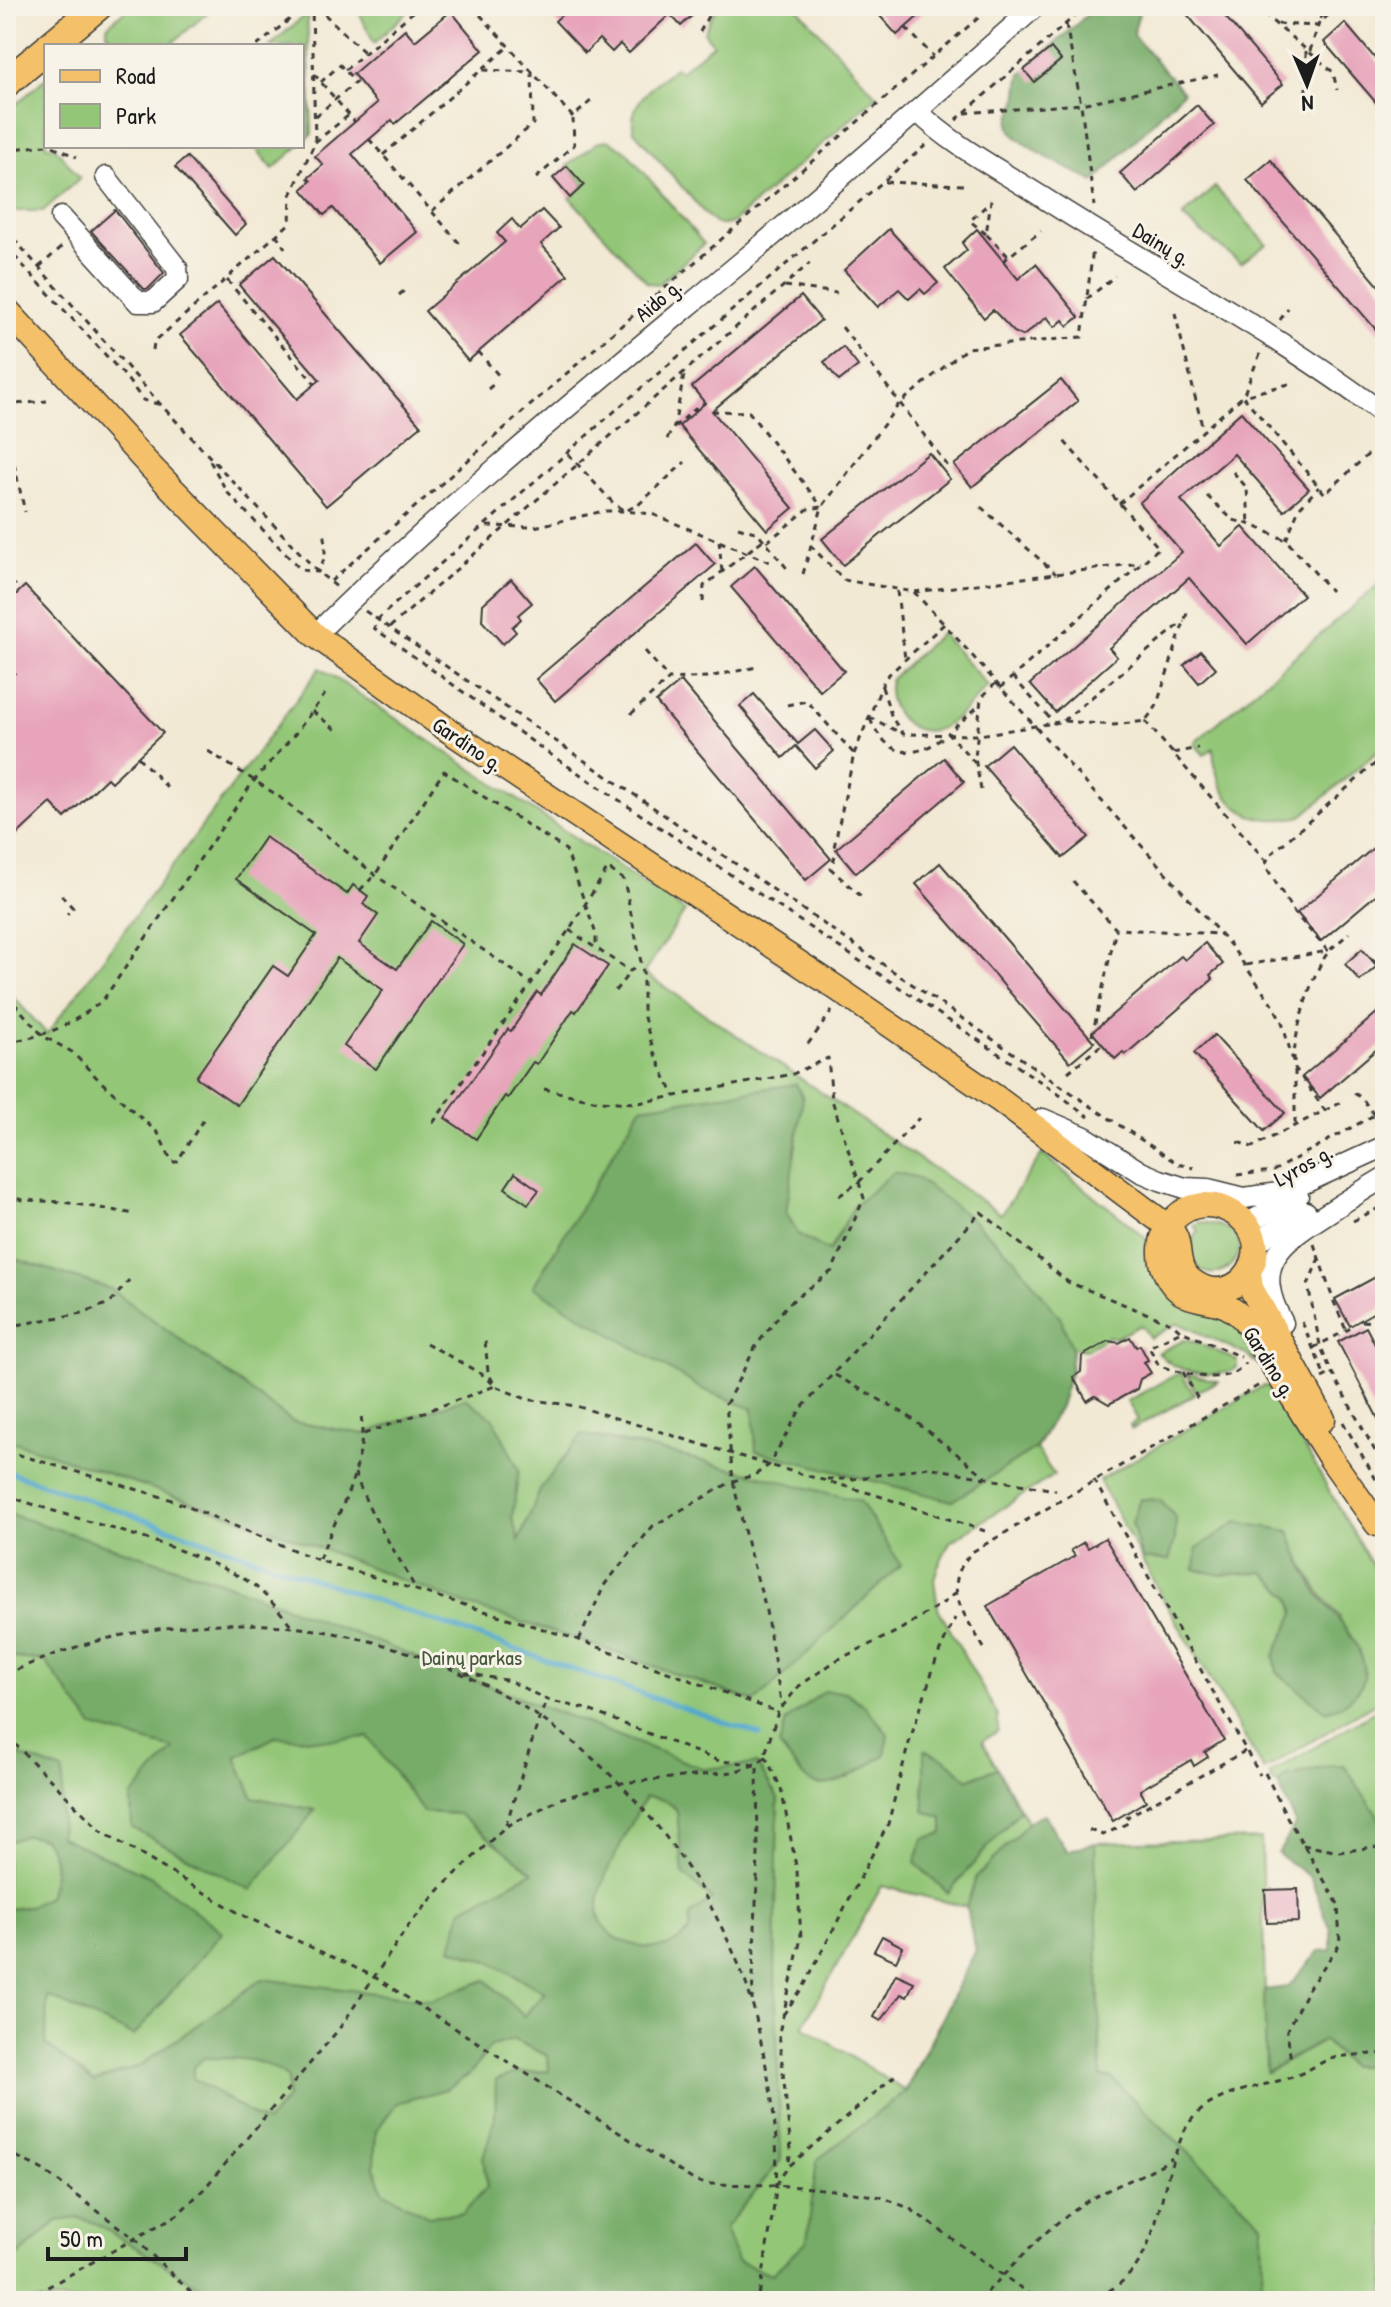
<svg xmlns="http://www.w3.org/2000/svg" width="1391" height="2307" viewBox="0 0 1391 2307" font-family="'Patrick Hand',sans-serif">
<style>
.green{fill:#93c677;stroke:#58714a;stroke-width:2;fill-rule:evenodd}
.forest{fill:#76ab68;stroke:#496442;stroke-width:2;fill-rule:evenodd}
.lines{fill:none;stroke-linecap:round;stroke-linejoin:round}
.stream{stroke:#51a7cd;stroke-width:5}
.building{fill:#e7a4bb}
.minor-casing{stroke:#3c3b38;stroke-width:23}
.major-casing{stroke:#3c3b38;stroke-width:27}
.highway-casing{stroke:#3c3b38;stroke-width:31}
.path{stroke:#3c3b38;stroke-width:3;stroke-dasharray:6 6;stroke-linecap:butt}
.minor{stroke:#fff;stroke-width:20}
.major{stroke:#f4c16a;stroke-width:24}
.highway{stroke:#f4c16a;stroke-width:28}
.labels{text-anchor:middle;stroke-width:6;stroke-linejoin:round;paint-order:stroke}
.street-label{font-size:22px;fill:#1c1c1c;stroke:#f7f3e8}
.park-label{font-size:22px;fill:#46583c;stroke:#f7f3e8}
</style>
<rect width="100%" height="100%" fill="#f7f3e8"/>
<filter id="ink" filterUnits="userSpaceOnUse"><feTurbulence type="fractalNoise" baseFrequency=".0125" numOctaves="2"/><feDisplacementMap in="SourceGraphic" scale="16" xChannelSelector="R" yChannelSelector="G"/><feConvolveMatrix kernelMatrix="1 2 1 2 8 2 1 2 1" color-interpolation-filters="sRGB"/></filter>
<filter id="wash" filterUnits="userSpaceOnUse"><feTurbulence type="fractalNoise" baseFrequency=".006" numOctaves="4" result="noise"/><feDisplacementMap in="SourceGraphic" scale="32" xChannelSelector="R" yChannelSelector="G"/><feGaussianBlur stdDeviation="1.8" result="paint"/><feColorMatrix in="noise" values="0 0 0 0 0 0 0 0 0 0 0 0 0 0 0 0 0 1.4 0 .05"/><feComposite in="paint" operator="in"/></filter>
<g filter="url(#wash)">
<rect width="100%" height="100%" fill="#f2e9d4"/>
<g class="green">
<path d="M 130,6 L 215,6 L 169,46 L 118,46 L 107,33 L 107,26 Z"/>
<path d="M 356,6 L 414,6 L 374,43 Z"/>
<path d="M 717,6 L 796,6 L 877,96 L 732,223 C 719,227 716,225 707,216 L 634,131 C 626,103 657,82 676,67 L 680,71 L 713,44 L 704,32 Z"/>
<path d="M 307,13 L 312,134 L 302,143 L 302,46 L 270,46 Z"/>
<path d="M 46,78 L 46,146 L 54,146 L 80,178 L 43,211 L 6,211 L 6,113 Z"/>
<path d="M 608,140 L 625,150 L 704,244 L 659,284 L 648,283 L 570,198 L 584,185 L 567,166 L 597,143 Z"/>
<path d="M 254,146 L 299,146 L 273,169 Z"/>
<path d="M 1215,187 L 1267,244 L 1241,263 L 1182,217 Z"/>
<path d="M 1385,579 L 1385,745 L 1302,816 C 1247,829 1216,803 1213,748 L 1204,755 L 1194,743 Z"/>
<path d="M 941,633 L 988,686 C 975,699 961,717 945,726 C 914,743 883,711 890,680 Z"/>
<path d="M 320,668 L 685,911 L 644,973 L 1001,1214 L 1042,1154 L 1149,1240 L 1184,1307 L 1232,1319 L 1256,1359 L 1255,1362 L 1245,1354 L 1178,1323 L 1150,1338 L 1141,1325 L 1115,1338 L 1109,1336 L 1086,1350 L 1072,1348 C 1069,1389 1056,1414 1036,1449 L 1054,1475 L 950,1542 L 938,1566 L 934,1580 L 938,1608 L 998,1716 L 998,1731 L 982,1741 L 1028,1823 L 1044,1814 L 1067,1851 L 1095,1843 L 1261,1839 L 1267,2073 L 1385,2005 L 1385,2301 L 6,2301 L 6,989 L 47,1034 ZM 882,1886 L 966,1907 L 976,1950 L 905,2091 L 803,2026 Z"/>
<path d="M 1200,1222 C 1280,1229 1215,1304 1193,1259 C 1188,1249 1192,1239 1199,1231 L 1193,1225 Z"/>
<path d="M 1184,1340 L 1195,1342 L 1237,1360 L 1237,1367 C 1224,1379 1189,1373 1173,1365 C 1168,1362 1163,1357 1158,1353 Z"/>
<path d="M 1181,1372 L 1194,1395 L 1132,1429 L 1130,1425 L 1138,1420 L 1127,1401 Z"/>
<path d="M 1187,1374 L 1218,1381 L 1196,1392 Z"/>
<path d="M 1263,1386 L 1270,1387 L 1385,1588 L 1385,1697 L 1264,1770 L 1162,1597 L 1099,1480 ZM 1289,1531 C 1302,1567 1315,1589 1340,1617 L 1325,1710 L 1277,1672 L 1275,1656 L 1295,1613 L 1290,1597 L 1264,1572 L 1203,1572 L 1195,1569 Z"/>
<path d="M 1385,1705 L 1385,1827 L 1344,1765 L 1285,1777 L 1278,1785 L 1271,1780 L 1270,1774 Z"/>
</g>
<g class="forest">
<path d="M 1097,6 L 1139,6 L 1139,13 L 1133,35 L 1183,92 L 1094,182 C 1077,172 1015,145 1010,128 C 1007,119 1014,113 1016,104 C 1019,95 1018,84 1021,74 Z"/>
<path d="M 796,1084 L 803,1098 L 786,1212 L 798,1234 L 829,1251 L 855,1205 L 894,1172 L 915,1177 L 969,1217 L 1015,1259 L 1061,1319 L 1072,1348 L 1070,1373 L 1060,1406 L 1035,1449 L 952,1501 L 756,1451 L 753,1409 L 702,1389 L 533,1287 L 641,1107 Z"/>
<path d="M 6,1256 L 111,1289 L 293,1422 L 364,1434 L 465,1398 L 493,1418 L 519,1470 L 512,1518 L 519,1540 L 541,1488 L 582,1434 L 654,1449 L 860,1501 L 901,1565 L 755,1702 L 579,1640 L 469,1606 L 271,1529 L 6,1439 Z"/>
<path d="M 1140,1499 L 1160,1500 L 1176,1518 L 1175,1540 L 1169,1560 L 1142,1559 L 1132,1523 Z"/>
<path d="M 6,1513 L 217,1580 L 704,1769 L 757,1764 L 778,1799 L 775,1976 L 781,2160 L 725,2228 L 737,2261 L 772,2274 L 807,2241 L 817,2160 L 906,2091 L 976,1950 L 966,1907 L 976,1878 L 1028,1823 L 1044,1814 L 1066,1851 L 1095,1843 L 1101,2077 L 1110,2077 L 1262,2223 L 1263,2301 L 191,2301 L 201,2287 L 95,2223 L 79,2218 L 57,2221 L 8,2265 L 6,2293 L 6,1906 L 9,1909 L 30,1906 L 48,1897 C 55,1873 60,1858 43,1838 L 26,1835 L 6,1843 L 6,1751 L 63,1771 L 60,1837 L 150,1876 L 222,1932 L 134,2036 L 47,1996 L 46,2044 L 93,2082 L 139,2066 L 262,1979 L 431,2000 L 486,1980 L 524,2016 L 545,1992 L 490,1962 L 451,1948 L 462,1909 L 533,1872 L 458,1814 L 423,1812 L 368,1737 L 329,1740 L 275,1737 L 236,1757 L 253,1797 L 315,1810 L 251,1890 L 132,1828 L 131,1797 L 174,1749 L 93,1727 L 45,1661 L 6,1657 ZM 645,1797 C 659,1798 669,1800 677,1811 L 683,1874 L 712,1899 L 690,1915 L 689,1932 C 674,1946 659,1951 638,1946 C 574,1930 601,1882 622,1842 C 630,1827 637,1812 645,1797 ZM 514,2040 L 548,2056 L 549,2071 L 515,2073 L 496,2080 L 495,2119 L 483,2157 L 487,2187 L 463,2213 L 428,2216 L 383,2191 L 374,2166 L 376,2131 L 397,2103 L 446,2089 L 469,2075 L 491,2046 ZM 204,2058 C 238,2058 260,2056 288,2078 L 287,2098 L 266,2123 L 193,2078 L 193,2067 Z"/>
<path d="M 1237,1522 L 1289,1531 C 1296,1550 1304,1569 1314,1587 C 1329,1612 1386,1662 1356,1693 C 1345,1703 1340,1708 1325,1711 L 1277,1672 L 1274,1656 L 1295,1613 L 1290,1597 L 1264,1572 L 1221,1575 L 1195,1569 L 1197,1548 Z"/>
<path d="M 824,1691 L 846,1692 L 866,1707 L 888,1734 L 885,1755 C 869,1766 827,1795 809,1781 C 798,1772 789,1757 779,1746 L 786,1721 Z"/>
<path d="M 924,1750 L 944,1758 L 968,1779 L 997,1768 L 1020,1810 L 948,1893 L 915,1863 L 923,1839 L 943,1833 L 943,1818 L 924,1811 Z"/>
<path d="M 1334,1765 L 1344,1765 L 1385,1827 L 1385,2065 L 1350,2066 L 1323,2040 L 1266,2073 L 1264,1990 L 1288,1987 L 1319,1951 L 1331,1950 L 1331,1930 L 1310,1877 L 1278,1854 L 1296,1823 L 1278,1785 L 1285,1777 Z"/>
</g>
<g class="lines">
<path class="stream" d="M 6,1471 L 760,1735"/>
</g>
<g id="blocks">
<g class="building">
<path d="M 571,6 L 702,6 L 681,26 L 670,14 L 629,53 L 620,44 L 612,52 L 599,39 L 585,53 L 555,21 Z"/>
<path d="M 871,6 L 930,6 L 897,35 Z"/>
<path d="M 1180,6 L 1216,6 L 1283,84 L 1261,102 Z"/>
<path d="M 451,11 L 483,50 L 395,124 L 392,120 L 352,154 L 417,232 L 380,263 L 333,208 L 324,215 L 302,189 L 311,181 L 308,178 L 323,165 L 315,156 L 377,103 L 353,74 L 405,29 L 415,41 Z"/>
<path d="M 1345,23 L 1385,70 L 1385,113 L 1324,42 Z"/>
<path d="M 1051,48 L 1061,60 L 1034,82 L 1024,70 Z"/>
<path d="M 1197,105 L 1214,125 L 1137,193 L 1120,173 Z"/>
<path d="M 187,157 L 246,224 L 235,235 L 175,167 Z"/>
<path d="M 1271,160 L 1385,293 L 1385,340 L 1247,180 Z"/>
<path d="M 567,166 L 584,185 L 570,198 L 553,178 Z"/>
<path d="M 115,210 L 164,273 L 148,289 L 144,289 L 91,231 Z"/>
<path d="M 542,210 L 559,228 L 541,244 L 568,275 L 468,361 L 425,311 L 505,242 L 497,233 L 512,219 L 520,229 Z"/>
<path d="M 889,229 L 938,283 L 925,294 L 920,289 L 909,299 L 899,289 L 878,307 L 844,270 Z"/>
<path d="M 977,229 L 1018,279 L 1036,264 L 1079,317 L 1068,326 L 1063,320 L 1055,327 L 1047,317 L 1023,336 L 1014,332 L 993,310 L 984,318 L 945,269 L 967,250 L 962,243 Z"/>
<path d="M 275,255 L 421,426 L 326,506 L 180,335 L 217,304 L 297,399 L 320,380 L 239,285 Z"/>
<path d="M 801,296 L 821,320 L 712,411 L 793,508 L 767,530 L 679,426 L 705,403 L 692,387 Z"/>
<path d="M 843,347 L 858,366 L 839,381 L 824,362 Z"/>
<path d="M 1061,380 L 1078,401 L 972,487 L 954,465 Z"/>
<path d="M 1241,412 L 1309,489 L 1284,511 L 1234,454 L 1181,500 L 1221,546 L 1243,527 L 1303,595 L 1247,644 L 1189,578 L 1109,648 L 1117,657 L 1055,712 L 1030,684 L 1182,552 L 1139,503 Z"/>
<path d="M 929,453 L 950,479 L 843,565 L 822,539 Z"/>
<path d="M 696,543 L 715,565 L 555,701 L 536,679 Z"/>
<path d="M 755,566 L 844,671 L 820,691 L 731,587 Z"/>
<path d="M 511,579 L 532,603 L 518,615 L 521,619 L 512,627 L 516,632 L 503,644 L 482,621 L 483,604 Z"/>
<path d="M 25,586 L 163,733 L 111,782 L 107,778 L 65,818 L 51,803 L 6,845 L 6,681 L 15,673 L 6,663 L 6,604 Z"/>
<path d="M 1201,651 L 1216,668 L 1199,683 L 1184,665 Z"/>
<path d="M 681,681 L 831,859 L 806,880 L 656,702 Z"/>
<path d="M 754,694 L 798,744 L 815,730 L 834,751 L 815,768 L 796,746 L 783,758 L 740,706 Z"/>
<path d="M 1010,744 L 1089,837 L 1063,858 L 984,766 Z"/>
<path d="M 944,758 L 964,782 L 856,873 L 836,849 Z"/>
<path d="M 265,837 L 347,894 L 353,885 L 368,896 L 363,904 L 378,915 L 359,943 L 397,969 L 431,921 L 463,944 L 376,1069 L 344,1046 L 383,990 L 337,958 L 237,1105 L 196,1077 L 273,966 L 288,976 L 316,935 L 236,879 Z"/>
<path d="M 1385,838 L 1385,887 L 1321,941 L 1297,913 Z"/>
<path d="M 940,863 L 1094,1042 L 1070,1062 L 916,884 Z"/>
<path d="M 1205,943 L 1223,964 L 1210,975 L 1213,979 L 1125,1055 L 1123,1052 L 1115,1059 L 1092,1032 L 1181,956 L 1185,960 Z"/>
<path d="M 575,944 L 608,966 L 576,1012 L 573,1010 L 537,1064 L 533,1062 L 508,1098 L 505,1096 L 476,1139 L 445,1118 L 508,1029 L 511,1031 L 537,992 L 541,995 Z"/>
<path d="M 1362,949 L 1377,966 L 1360,981 L 1345,964 Z"/>
<path d="M 1385,1006 L 1385,1042 L 1320,1098 L 1302,1077 Z"/>
<path d="M 1214,1035 L 1285,1113 L 1264,1131 L 1194,1053 Z"/>
<path d="M 515,1173 L 539,1190 L 528,1204 L 505,1188 Z"/>
<path d="M 1385,1272 L 1385,1306 L 1350,1326 L 1335,1299 Z"/>
<path d="M 1366,1327 L 1385,1364 L 1385,1432 L 1338,1342 Z"/>
<path d="M 1130,1337 L 1136,1347 L 1140,1345 L 1148,1360 L 1144,1362 L 1151,1373 L 1140,1379 L 1137,1389 L 1109,1404 L 1095,1396 L 1087,1401 L 1073,1377 L 1081,1372 L 1082,1356 L 1109,1341 L 1119,1343 Z"/>
<path d="M 1105,1538 L 1224,1740 L 1205,1752 L 1208,1757 L 1194,1766 L 1191,1760 L 1140,1790 L 1146,1801 L 1113,1821 L 987,1606 L 1075,1556 L 1071,1550 L 1084,1542 L 1088,1548 Z"/>
<path d="M 1298,1889 L 1299,1922 L 1267,1923 L 1265,1890 Z"/>
<path d="M 882,1936 L 903,1947 L 896,1961 L 874,1951 Z"/>
<path d="M 896,1974 L 914,1982 L 907,1997 L 901,1994 L 881,2021 L 874,2017 Z"/>
</g>
</g>
</g>
<g filter="url(#ink)">
<use href="#blocks" fill-opacity="0" stroke="#3c3b38" stroke-width="2"/>
<g class="lines">
<defs>
<g id="minor">
<path d="M 917,111 C 953,146 1000,170 1042,197 C 1156,270 1277,333 1385,415"/>
<path d="M 61,217 L 138,302 L 153,302 L 178,279 L 177,268 L 106,177"/>
<path d="M 315,635 C 448,503 595,384 739,264 C 839,180 938,93 1036,6"/>
<path d="M 1043,1119 L 1085,1137 L 1141,1172 L 1160,1180 L 1185,1188 L 1208,1189 L 1244,1198 L 1285,1192 L 1385,1146"/>
<path d="M 1244,1221 L 1253,1220 L 1298,1196"/>
<path d="M 1256,1245 L 1266,1236 L 1306,1212"/>
<path d="M 1283,1323 C 1251,1265 1279,1244 1326,1214 C 1346,1201 1365,1189 1385,1177"/>
</g>
<g id="major">
<path d="M 6,309 L 149,465 L 315,635 L 448,730 L 835,987 L 998,1099 L 1167,1226 C 1187,1242 1169,1266 1195,1283 C 1238,1312 1283,1245 1235,1214 C 1190,1184 1140,1234 1170,1281 C 1183,1301 1204,1298 1224,1305 C 1232,1308 1238,1314 1244,1319 L 1331,1459 L 1377,1524"/>
<path d="M 1249,1273 L 1251,1288 L 1323,1419"/>
</g>
<g id="highway">
<path d="M 50,46 L 98,6"/>
<path d="M 6,83 L 46,50"/>
</g>
</defs>
<use href="#minor" class="minor-casing"/>
<use href="#major" class="major-casing"/>
<use href="#highway" class="highway-casing"/>
<g class="path">
<path d="M 316,6 L 365,53"/>
<path d="M 472,6 L 573,117 L 593,99"/>
<path d="M 1254,6 L 1333,72 L 1337,90"/>
<path d="M 1165,14 L 1167,6"/>
<path d="M 1320,19 L 1325,6"/>
<path d="M 1066,24 L 1081,104 L 1094,206"/>
<path d="M 1278,24 L 1318,26"/>
<path d="M 906,28 L 933,56"/>
<path d="M 700,32 L 713,6"/>
<path d="M 257,46 L 306,6"/>
<path d="M 1310,51 L 1319,23 L 1339,6"/>
<path d="M 345,70 L 420,6"/>
<path d="M 314,74 L 355,122"/>
<path d="M 1306,105 L 1306,49"/>
<path d="M 965,113 L 1081,104 L 1218,75"/>
<path d="M 316,116 L 356,82 L 340,65 L 321,82"/>
<path d="M 956,120 L 1086,6"/>
<path d="M 369,139 L 461,245"/>
<path d="M 315,142 L 349,115"/>
<path d="M 926,145 L 640,389 L 398,601 L 377,620 L 374,628 L 544,750 L 1053,1090 L 1089,1117"/>
<path d="M 53,146 L 76,157"/>
<path d="M 6,150 L 46,145"/>
<path d="M 383,155 L 509,46"/>
<path d="M 536,178 L 574,145 L 573,119"/>
<path d="M 885,182 L 964,185"/>
<path d="M 432,211 L 533,124 L 532,72 L 482,70"/>
<path d="M 6,230 L 161,405 L 318,572 L 338,588"/>
<path d="M 276,234 L 285,248"/>
<path d="M 986,234 L 970,221 L 991,201 L 986,234 L 1009,257"/>
<path d="M 6,247 L 124,375 L 143,400 L 161,405"/>
<path d="M 1003,261 L 1041,231"/>
<path d="M 39,267 L 63,246"/>
<path d="M 227,280 L 315,384"/>
<path d="M 785,286 L 837,293"/>
<path d="M 399,295 L 405,290"/>
<path d="M 1087,299 L 1115,276"/>
<path d="M 1175,313 L 1203,430"/>
<path d="M 1280,320 L 1288,308"/>
<path d="M 842,327 L 950,469"/>
<path d="M 153,350 L 154,342 L 290,223 L 291,195 L 315,142 L 312,6"/>
<path d="M 478,352 L 501,378"/>
<path d="M 1289,384 L 1243,396 L 1325,494 L 1375,448"/>
<path d="M 488,389 L 495,383"/>
<path d="M 6,405 L 47,401"/>
<path d="M 712,411 L 749,412 L 822,507"/>
<path d="M 674,427 L 700,405 L 705,403"/>
<path d="M 6,429 L 25,512"/>
<path d="M 667,439 L 674,427 L 685,370"/>
<path d="M 568,454 L 615,505 L 625,511 L 638,505 L 685,462"/>
<path d="M 210,461 L 227,492 L 301,570 L 318,572 L 325,557 L 325,530"/>
<path d="M 1233,472 L 1247,488 L 1249,524"/>
<path d="M 1207,496 L 1233,520 L 1249,524 L 1286,540 L 1331,591"/>
<path d="M 1119,504 L 1243,396 L 1261,351"/>
<path d="M 981,507 L 1056,574"/>
<path d="M 487,526 L 534,527 L 604,511 L 625,511 L 652,514 L 775,564"/>
<path d="M 738,527 L 758,533 L 790,572"/>
<path d="M 1286,540 L 1299,508 L 1319,487"/>
<path d="M 719,541 L 722,572"/>
<path d="M 767,542 L 808,509 L 822,507"/>
<path d="M 810,545 L 844,580 L 914,592 L 1141,563"/>
<path d="M 803,574 L 822,507 L 899,404 L 967,348 L 1082,337 L 1093,249"/>
<path d="M 331,581 L 600,344 L 992,6"/>
<path d="M 897,591 L 905,659"/>
<path d="M 914,592 L 944,624"/>
<path d="M 6,593 L 16,584"/>
<path d="M 703,602 L 704,586 L 764,539"/>
<path d="M 365,611 L 1098,1111 L 1178,1164 L 1194,1168"/>
<path d="M 390,627 L 810,263"/>
<path d="M 645,651 L 669,679"/>
<path d="M 1013,677 L 1054,723 L 1063,721 L 1114,725 L 1145,721 L 1156,707 L 1188,610"/>
<path d="M 882,687 L 892,718 L 903,734 L 979,735 L 1054,723"/>
<path d="M 1000,688 L 1159,548 L 1063,440"/>
<path d="M 787,705 L 807,701 L 854,754 L 833,852"/>
<path d="M 312,711 L 340,733"/>
<path d="M 631,714 L 669,679 L 708,677 L 757,667"/>
<path d="M 869,717 L 901,733"/>
<path d="M 870,719 C 887,757 914,761 945,736"/>
<path d="M 1063,721 L 1184,621"/>
<path d="M 1145,721 L 1267,862"/>
<path d="M 208,751 L 277,795 L 375,875 L 531,983"/>
<path d="M 1173,753 L 1198,748"/>
<path d="M 854,754 L 885,678 L 944,624 L 1231,946 L 1273,1005 L 1282,1022 L 1295,1068 L 1326,1112"/>
<path d="M 138,757 L 170,790"/>
<path d="M 975,763 L 948,733 L 981,704"/>
<path d="M 981,790 L 975,758 L 981,698 L 996,683"/>
<path d="M 835,856 L 831,869 L 865,900"/>
<path d="M 1073,881 L 1116,929 L 1221,934"/>
<path d="M 360,890 L 375,875 L 444,771 L 566,850 L 596,934 L 596,948"/>
<path d="M 61,895 L 73,908 L 67,914"/>
<path d="M 569,930 L 630,971 L 639,966"/>
<path d="M 1328,951 L 1293,911 L 1265,865 L 1269,856 L 1385,755"/>
<path d="M 1372,960 L 1385,964"/>
<path d="M 1246,965 L 1328,951"/>
<path d="M 615,991 L 630,972"/>
<path d="M 6,994 L 43,1036 L 72,1052 L 100,1081 L 158,1133 L 172,1162 L 177,1162 L 206,1115"/>
<path d="M 1092,1036 L 1116,929"/>
<path d="M 6,1042 C 45,1037 72,1025 103,1000 L 253,782 L 295,734 L 325,694"/>
<path d="M 808,1044 L 832,1011"/>
<path d="M 1294,1062 C 1293,1035 1312,970 1330,950 C 1336,944 1343,939 1349,933"/>
<path d="M 1295,1070 L 1295,1126"/>
<path d="M 1068,1072 L 1100,1046 L 1095,1041"/>
<path d="M 544,1089 L 598,1101 L 638,1103 L 793,1074 L 828,1058 L 832,1100 L 864,1198 L 832,1271 L 787,1305 L 756,1346 L 726,1404 L 733,1481 L 748,1547 L 765,1605 L 782,1708"/>
<path d="M 1354,1093 L 1362,1098 L 1374,1115"/>
<path d="M 433,1123 L 569,930 L 608,868 L 624,880 L 643,972 L 643,1014 L 654,1052 L 674,1096"/>
<path d="M 1238,1142 L 1252,1147 L 1342,1102"/>
<path d="M 1237,1175 L 1273,1171 L 1385,1109"/>
<path d="M 6,1196 L 23,1200 L 63,1202 L 135,1214"/>
<path d="M 839,1196 L 859,1182 L 919,1118"/>
<path d="M 1353,1221 L 1385,1205"/>
<path d="M 1314,1244 L 1334,1302 L 1346,1330"/>
<path d="M 1319,1258 L 1308,1285 L 1320,1345 L 1332,1373 L 1385,1469"/>
<path d="M 1362,1321 L 1385,1323"/>
<path d="M 1302,1322 L 1324,1374"/>
<path d="M 6,1327 L 82,1313 L 110,1303 L 129,1280"/>
<path d="M 1179,1332 L 1149,1347 L 1159,1366 C 1184,1373 1227,1388 1245,1363"/>
<path d="M 426,1343 L 485,1376 L 495,1386 L 526,1399 L 576,1406 L 769,1465 L 873,1494 L 985,1531"/>
<path d="M 1313,1348 L 1351,1328"/>
<path d="M 1183,1372 L 1200,1403"/>
<path d="M 835,1375 L 907,1415 L 989,1479 L 1056,1490"/>
<path d="M 1322,1378 L 1332,1373"/>
<path d="M 1343,1422 L 1385,1495"/>
<path d="M 364,1434 L 495,1386 L 488,1372 L 485,1340"/>
<path d="M 6,1451 L 169,1499 L 318,1560 L 579,1640 L 778,1712"/>
<path d="M 355,1473 C 369,1516 396,1550 416,1590"/>
<path d="M 827,1479 L 853,1479 L 928,1467 L 985,1478"/>
<path d="M 1094,1480 L 1260,1775"/>
<path d="M 6,1495 C 82,1523 173,1540 244,1579 C 263,1589 278,1610 292,1626"/>
<path d="M 319,1559 C 337,1515 368,1464 361,1415"/>
<path d="M 579,1640 L 605,1584 L 653,1526 L 733,1481 L 755,1475 L 769,1465 L 800,1410 L 981,1212 L 1068,1282 L 1173,1324 L 1181,1331 L 1241,1357"/>
<path d="M 984,1648 C 965,1614 939,1588 972,1552 L 1261,1384"/>
<path d="M 465,1673 L 510,1681 L 547,1700 L 586,1709 L 719,1761 L 757,1764 L 758,1855 L 752,2001"/>
<path d="M 6,1675 C 79,1639 163,1622 245,1624 C 440,1628 618,1735 711,1907 C 727,1937 743,1970 752,2003 C 757,2019 759,2035 763,2051 C 772,2094 779,2141 776,2186 C 775,2206 770,2227 767,2247 C 764,2265 763,2284 757,2301"/>
<path d="M 6,1735 L 101,1831 L 242,1915 L 373,1976 L 695,2181 L 707,2184 L 776,2185 L 833,2190 L 881,2197 L 909,2208 L 1039,2301"/>
<path d="M 765,1756 L 781,1788 L 797,1871 L 801,1938 L 779,2033 L 791,2150 L 788,2167"/>
<path d="M 1265,1773 L 1287,1817 L 1338,1904 L 1340,1944 L 1308,1989 L 1287,2030 L 1291,2062"/>
<path d="M 506,1825 L 540,1716 L 547,1700"/>
<path d="M 1089,1830 L 1103,1835 L 1130,1822 L 1127,1817 L 1245,1751"/>
<path d="M 1303,1845 L 1339,1852 L 1374,1847 L 1385,1851"/>
<path d="M 783,2015 L 805,1984 L 888,1824 L 908,1746 L 937,1657 L 955,1618"/>
<path d="M 6,2151 L 43,2170 L 135,2239 L 200,2301"/>
<path d="M 776,2185 L 788,2167 L 898,2073"/>
<path d="M 28,2301 L 37,2293 L 177,2215 L 204,2189 L 339,2029 L 409,1925 L 441,1888 L 505,1827 L 562,1798 L 621,1783 L 733,1772 L 757,1764 L 764,1758 L 778,1712 L 799,1686 L 837,1660 L 898,1631 L 946,1601 L 956,1592"/>
<path d="M 978,2301 C 1011,2269 1040,2233 1078,2207 C 1107,2187 1142,2178 1172,2158"/>
<path d="M 1087,2301 C 1160,2275 1152,2214 1176,2152 C 1181,2139 1185,2125 1196,2115 C 1219,2091 1261,2087 1292,2077 C 1305,2073 1317,2064 1330,2059 C 1347,2054 1368,2055 1385,2053"/>
</g>
<use href="#minor" class="minor"/>
<use href="#major" class="major"/>
<use href="#highway" class="highway"/>
</g>
</g>
<g class="labels">
<g class="street-label">
<text transform="translate(1162 244) rotate(31)" y="8">Dainų g.</text>
<text transform="translate(658 300) rotate(-40)" y="8">Aido g.</text>
<text transform="translate(468 744) rotate(34)" y="8">Gardino g.</text>
<text transform="translate(1303 1165) rotate(-29)" y="8">Lyros g.</text>
<text transform="translate(1270 1362) rotate(58)" y="8">Gardino g.</text>
</g>
<g class="park-label">
<text x="472" y="1665">Dainų parkas</text>
</g>
</g>
<rect width="1391" height="2307" fill="none" stroke="#f7f3e8" stroke-width="32"/>
<rect x="44" y="44" width="260" height="104" fill="#f7f3e8" stroke="#9f9d96" stroke-width="2"/>
<rect x="60" y="70" width="40" height="12" fill="#f4c16a" stroke="#9f9d96" stroke-width="2"/>
<text x="116" y="84" font-size="24" fill="#1c1c1c">Road</text>
<rect x="60" y="104" width="40" height="24" fill="#93c677" stroke="#9f9d96" stroke-width="2"/>
<text x="116" y="124" font-size="24" fill="#1c1c1c">Park</text>
<g transform="translate(1307 84) rotate(178)" stroke="#f7f3e8" stroke-width="6" paint-order="stroke">
<path d="M0-6L14 30L0 20L-14 30Z" fill="#1c1c1c"/>
<text y="-12" font-size="22" font-weight="bold" text-anchor="middle" fill="#1c1c1c">N</text>
</g>
<path d="M48 2247v12h138v-12" fill="none" stroke="#1c1c1c" stroke-width="4"/>
<text x="60" y="2247" font-size="24" fill="#1c1c1c" stroke="#f7f3e8" stroke-width="6" paint-order="stroke">50 m</text>
</svg>
